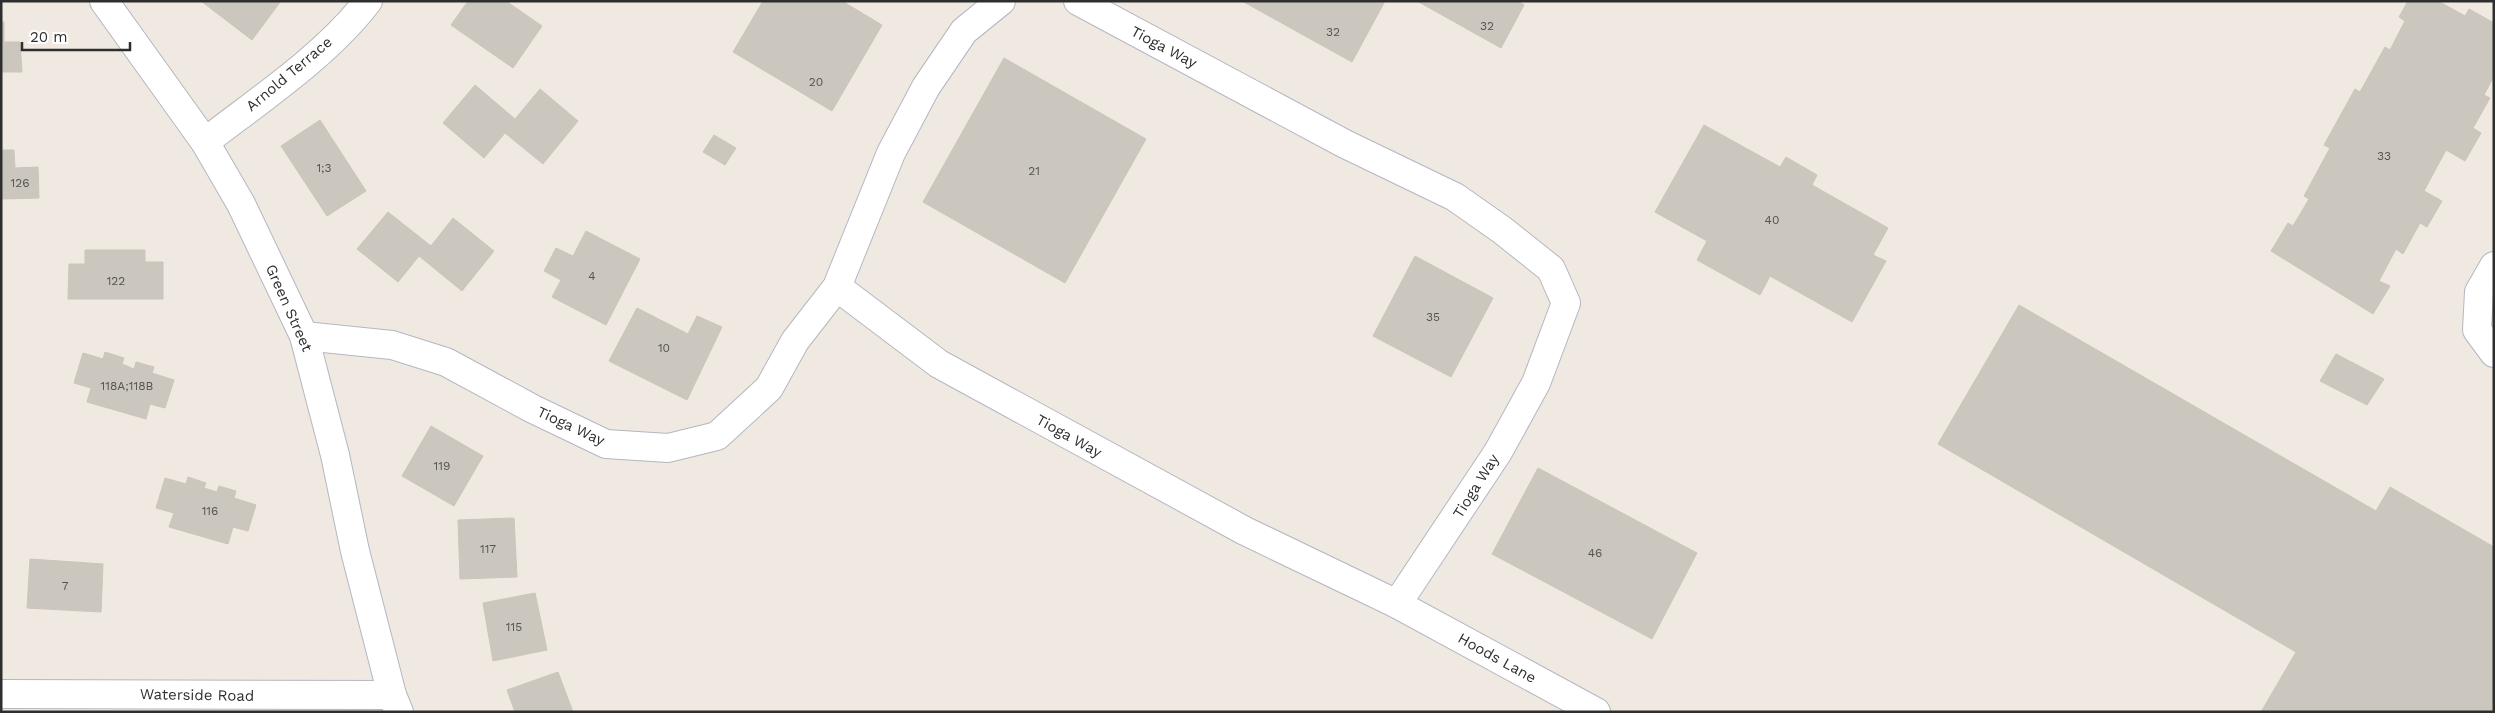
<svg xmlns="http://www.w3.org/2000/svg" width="2495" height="713" viewBox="0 0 2495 713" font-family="'Work Sans',sans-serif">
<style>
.building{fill:#cbc7bf;stroke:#cbc5ba}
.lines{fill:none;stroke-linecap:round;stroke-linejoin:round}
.minor-casing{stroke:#b4b7c1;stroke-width:30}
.minor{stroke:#fff;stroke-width:28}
.labels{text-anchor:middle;stroke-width:4;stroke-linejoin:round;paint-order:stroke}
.number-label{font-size:12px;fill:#555452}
.street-label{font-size:15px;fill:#2e2e2e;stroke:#fff}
</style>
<rect width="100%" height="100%" fill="#efe9e1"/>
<g class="building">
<path d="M 201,1 L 281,1 L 252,40 Z"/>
<path d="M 468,1 L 506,1 L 542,26 L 513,68 L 451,25 Z"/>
<path d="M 763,1 L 842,1 L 882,25 L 832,111 L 733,52 Z"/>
<path d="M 1242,1 L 1385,1 L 1352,62 Z"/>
<path d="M 1417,1 L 1518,1 L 1524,5 L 1501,48 Z"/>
<path d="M 2408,1 L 2438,1 L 2465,16 L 2469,9 L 2494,23 L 2494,76 L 2484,95 L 2490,98 L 2473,128 L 2481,133 L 2465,161 L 2446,150 L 2424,191 L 2442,201 L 2427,227 L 2420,223 L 2403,254 L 2396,249 L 2379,281 L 2390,286 L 2373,314 L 2271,251 L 2288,223 L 2293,226 L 2309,199 L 2304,196 L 2330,148 L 2324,145 L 2355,89 L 2360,92 L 2385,47 L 2390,50 L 2405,21 L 2399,17 Z"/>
<path d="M 1,22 L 4,22 L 4,42 L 20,42 L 22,72 L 1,72 Z"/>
<path d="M 1004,58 L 1146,139 L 1065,283 L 923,202 Z"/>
<path d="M 475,85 L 515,119 L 540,89 L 578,121 L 543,164 L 505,133 L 484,158 L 443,123 Z"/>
<path d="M 320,120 L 366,191 L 327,216 L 281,146 Z"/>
<path d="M 1704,125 L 1780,167 L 1786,157 L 1817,175 L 1812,185 L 1888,228 L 1873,255 L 1886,261 L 1852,322 L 1770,276 L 1760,295 L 1697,260 L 1707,241 L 1655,212 Z"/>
<path d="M 714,135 L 736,148 L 725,165 L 703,152 Z"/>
<path d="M 1,150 L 14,150 L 15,168 L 38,167 L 39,198 L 1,199 Z"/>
<path d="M 388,212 L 431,246 L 453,218 L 494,251 L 462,291 L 419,256 L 398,282 L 357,249 Z"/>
<path d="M 586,231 L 640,259 L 606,325 L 552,297 L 561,280 L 544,271 L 556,248 L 573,256 Z"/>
<path d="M 85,250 L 145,250 L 145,262 L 163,262 L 163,299 L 68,299 L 69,264 L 85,264 Z"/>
<path d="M 1415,256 L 1493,298 L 1451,377 L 1373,336 Z"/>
<path d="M 2019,305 L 2376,511 L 2390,487 L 2494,547 L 2494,712 L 2261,712 L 2296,652 L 1938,444 Z"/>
<path d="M 637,308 L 688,334 L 697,316 L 722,327 L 687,400 L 609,361 Z"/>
<path d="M 105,352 L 124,358 L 122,364 L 134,369 L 136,362 L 154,367 L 152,373 L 174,380 L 165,408 L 150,404 L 146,419 L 87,402 L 91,388 L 74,383 L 83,353 L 103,359 Z"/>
<path d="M 2336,354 L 2384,379 L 2367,405 L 2320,381 Z"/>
<path d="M 431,426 L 483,456 L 454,506 L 402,476 Z"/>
<path d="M 1538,468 L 1697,553 L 1652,639 L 1492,554 Z"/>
<path d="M 188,477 L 206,483 L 204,488 L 217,492 L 219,486 L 236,491 L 234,498 L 256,505 L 248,531 L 233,527 L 228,544 L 169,527 L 174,513 L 156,508 L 165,478 L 186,484 Z"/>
<path d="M 514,518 L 517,577 L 460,579 L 458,520 Z"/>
<path d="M 30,559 L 103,564 L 101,612 L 27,608 Z"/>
<path d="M 535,593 L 547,650 L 493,661 L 483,603 Z"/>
<path d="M 558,672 L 573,712 L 515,712 L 507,690 Z"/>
</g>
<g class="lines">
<defs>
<g id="minor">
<path d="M 104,1 L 205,142 L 241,204 L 304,336 L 335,455 L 355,551 L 392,695 L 399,712"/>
<path d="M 1078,1 L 1345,144 L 1455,197 L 1502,230 L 1551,269 L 1566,303 L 1536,383 L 1498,452 L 1397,604"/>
<path d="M 205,142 C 259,100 327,55 368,1"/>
<path d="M 2494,266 L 2479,292 L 2477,330 L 2494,353"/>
<path d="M 837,287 L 939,364 L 1245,531 L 1397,604 L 1596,712"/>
<path d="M 304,336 L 392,345 L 446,362 L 533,409 L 606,444 L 668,448 L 717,436 L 769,388 L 795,341 L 837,287 L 891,153 L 926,87 L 964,31 L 1001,1"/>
<path d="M 1,694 L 392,695"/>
</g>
</defs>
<use href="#minor" class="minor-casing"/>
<use href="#minor" class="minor"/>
</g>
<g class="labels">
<g class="number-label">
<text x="1487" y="30">32</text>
<text x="1333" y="36">32</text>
<text x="816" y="86">20</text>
<text x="2384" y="160">33</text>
<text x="324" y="172">1;3</text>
<text x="1034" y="175">21</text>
<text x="20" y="187">126</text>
<text x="1772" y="224">40</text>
<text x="592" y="280">4</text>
<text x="116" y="285">122</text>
<text x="1433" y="321">35</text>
<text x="664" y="352">10</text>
<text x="127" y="390">118A;118B</text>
<text x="442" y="470">119</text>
<text x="210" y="515">116</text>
<text x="488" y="553">117</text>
<text x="1595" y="557">46</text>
<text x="65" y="590">7</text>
<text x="514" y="631">115</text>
</g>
<g class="street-label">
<text transform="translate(1164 47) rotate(28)" y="5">Tioga Way</text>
<text transform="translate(289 74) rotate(-40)" y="5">Arnold Terrace</text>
<text transform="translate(289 308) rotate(66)" y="5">Green Street</text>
<text transform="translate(571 426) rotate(25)" y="5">Tioga Way</text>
<text transform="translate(1069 436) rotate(29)" y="5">Tioga Way</text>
<text transform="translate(1476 486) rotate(-58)" y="5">Tioga Way</text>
<text transform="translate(1497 658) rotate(29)" y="5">Hoods Lane</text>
<text transform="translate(197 695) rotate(1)" y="5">Waterside Road</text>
</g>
</g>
<rect width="2495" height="713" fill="none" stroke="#2e2e2e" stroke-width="5"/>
<path d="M22 42v8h108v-8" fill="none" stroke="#2e2e2e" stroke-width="2.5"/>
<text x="30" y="42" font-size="15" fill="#2e2e2e" stroke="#ffffff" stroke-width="4" paint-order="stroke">20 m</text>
</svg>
